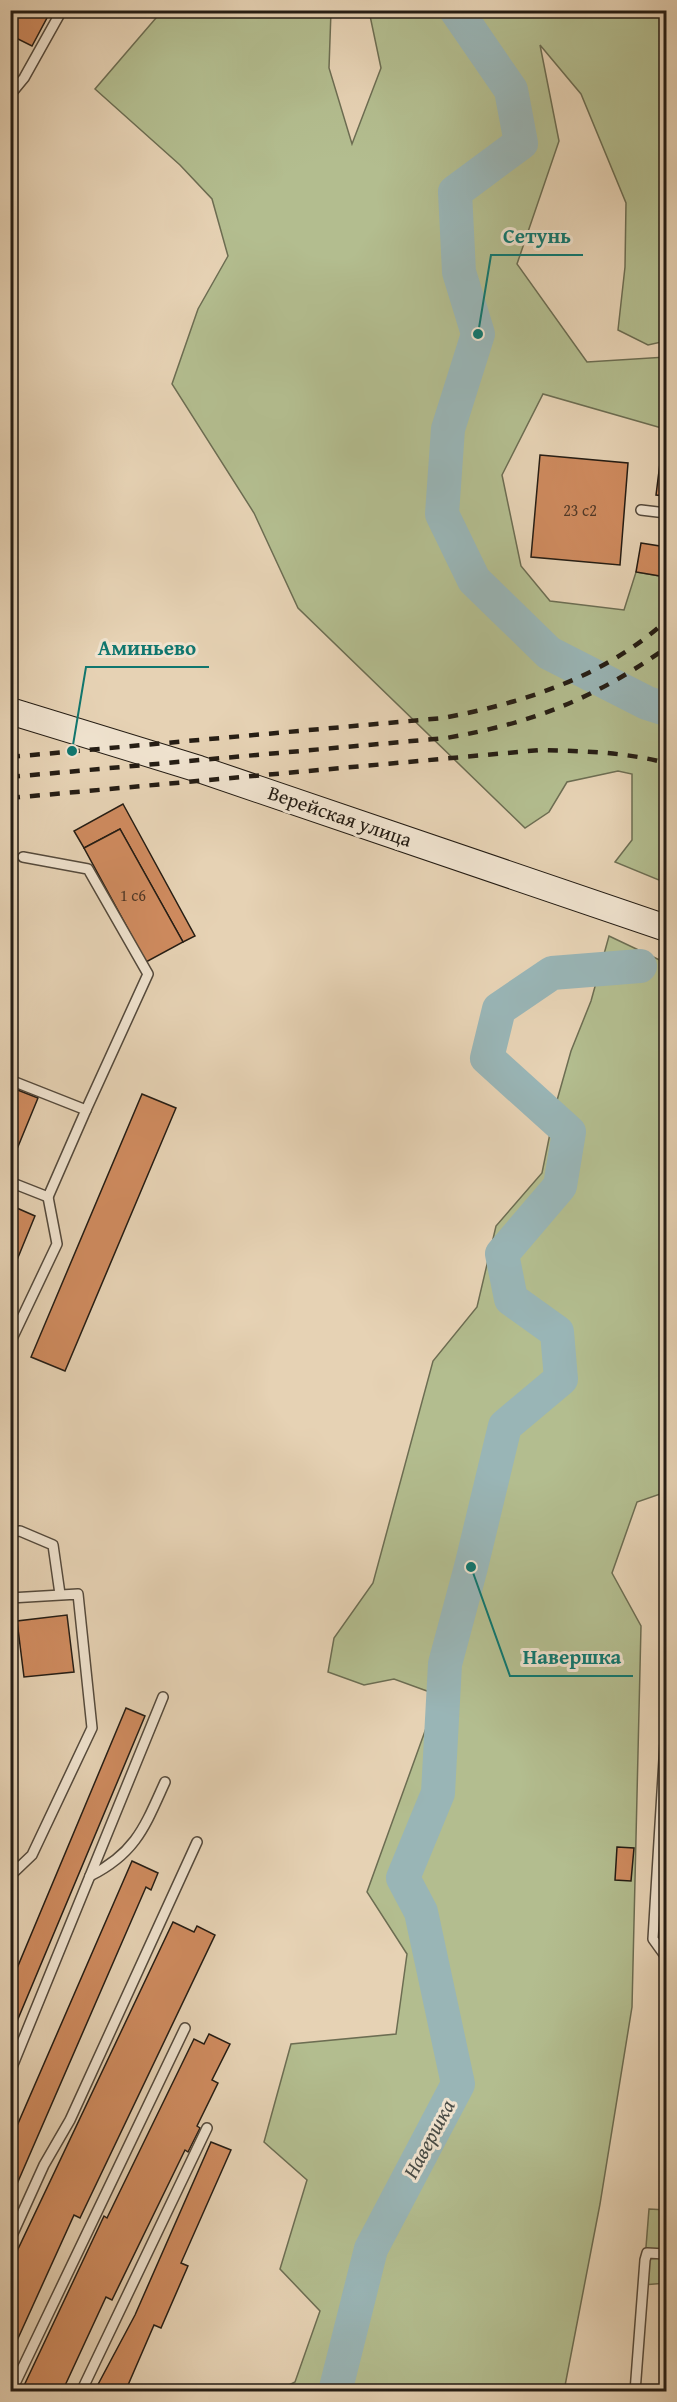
<svg xmlns="http://www.w3.org/2000/svg" width="677" height="2402" viewBox="0 0 677 2402" font-family="'Gentium Book Plus',serif">
<style>
.green{fill:#b3bd8f;stroke:#6c6d52;stroke-width:1.5}
.lines{fill:none;stroke-linecap:round;stroke-linejoin:round}
.river{stroke:#99b5b6;stroke-width:34}
.building{fill:#cf8b5f;stroke:#251d14;stroke-width:1.5}
.lane-casing{stroke:#554a3c;stroke-width:12}
.secondary-casing{stroke:#251d14;stroke-width:28}
.lane{stroke:#efe2ce;stroke-width:9}
.secondary{stroke:#efe2ce;stroke-width:26}
.rail{stroke:#251d14;stroke-width:4.5;stroke-dasharray:10 10;stroke-linecap:butt}
.labels{text-anchor:middle;stroke-width:6;stroke-linejoin:round;paint-order:stroke}
.number-label{font-size:16px;fill:#503827}
.street-label{font-size:20px;fill:#251d14;stroke:#efe2ce}
.water-label{font-size:21px;font-style:italic;fill:#484b45;stroke:#efe2ce}
.leader{fill:none;stroke:#0f766e;stroke-width:2}
.callout-dot{fill:#0f766e;stroke:#efe2ce;stroke-width:2}
.callout-label{font-size:21px;text-anchor:middle;font-weight:bold;fill:#0f766e;stroke:#efe2ce;stroke-width:6;stroke-linejoin:round;paint-order:stroke}
</style>
<rect width="100%" height="100%" fill="#e6d2b4"/>
<filter id="stains"><feTurbulence type="fractalNoise" baseFrequency=".00333" numOctaves="4"/><feColorMatrix values="0 0 0 0 .2 0 0 0 0 .09 0 0 0 0 .02 0 0 0 .5 -.17"/></filter>
<radialGradient id="worn" r=".72"><stop offset=".6" stop-color="#630" stop-opacity="0"/><stop offset="1" stop-color="#630" stop-opacity=".3"/></radialGradient>
<g class="green">
<path d="M 162,11 L 331,11 L 329,68 L 352,144 L 381,68 L 369,11 L 666,11 L 666,341 L 648,345 L 618,330 L 625,267 L 626,203 L 581,94 L 540,45 L 559,141 L 517,264 L 587,362 L 666,357 L 665,429 L 543,394 L 502,475 L 521,566 L 550,601 L 624,610 L 636,572 L 666,577 L 666,883 L 615,862 L 632,840 L 632,774 L 618,771 L 567,782 L 549,812 L 525,828 L 298,608 L 254,513 L 172,384 L 198,309 L 228,256 L 212,199 L 180,165 L 95,89 Z"/>
<path d="M 609,936 L 666,963 L 666,1492 L 637,1502 L 612,1573 L 641,1626 L 632,2007 L 600,2204 L 564,2391 L 277,2391 L 295,2382 L 320,2311 L 280,2269 L 307,2180 L 264,2142 L 291,2044 L 396,2034 L 407,1954 L 367,1892 L 438,1695 L 394,1679 L 364,1685 L 328,1672 L 334,1638 L 373,1583 L 433,1361 L 477,1307 L 496,1226 L 542,1173 L 556,1104 L 571,1051 L 591,1001 Z"/>
<path d="M 649,2209 L 666,2210 L 666,2283 L 643,2285 Z"/>
</g>
<g class="lines">
<g class="river">
<path d="M 456,10 L 511,90 L 521,143 L 455,192 L 459,272 L 478,334 L 448,429 L 442,514 L 474,580 L 549,653 L 647,703 L 666,709"/>
<path d="M 335,2392 L 371,2249 L 458,2084 L 421,1912 L 403,1878 L 438,1793 L 445,1664 L 471,1567 L 505,1426 L 561,1379 L 557,1332 L 511,1299 L 502,1254 L 560,1186 L 569,1132 L 487,1058 L 499,1009 L 552,973 L 640,966"/>
</g>
</g>
<g class="building">
<path d="M 16,10 L 37,10 L 48,16 L 32,46 L 10,35 L 10,20 Z"/>
<path d="M 666,415 L 666,496 L 656,495 Z"/>
<path d="M 540,455 L 628,463 L 620,565 L 531,557 Z"/>
<path d="M 641,543 L 666,547 L 666,577 L 636,572 Z"/>
<path d="M 123,804 L 195,936 L 183,942 L 120,829 L 84,848 L 74,831 Z"/>
<path d="M 120,829 L 183,942 L 146,962 L 84,848 Z"/>
<path d="M 10,1087 L 38,1098 L 17,1149 L 10,1146 Z"/>
<path d="M 142,1094 L 176,1108 L 65,1371 L 31,1357 Z"/>
<path d="M 10,1205 L 35,1216 L 10,1277 Z"/>
<path d="M 67,1615 L 74,1672 L 24,1677 L 17,1621 Z"/>
<path d="M 126,1708 L 145,1716 L 10,2038 L 10,1985 Z"/>
<path d="M 617,1847 L 634,1848 L 631,1881 L 615,1880 Z"/>
<path d="M 132,1861 L 158,1873 L 151,1890 L 146,1887 L 10,2200 L 10,2142 Z"/>
<path d="M 173,1922 L 194,1932 L 197,1926 L 215,1935 L 80,2218 L 74,2215 L 10,2356 L 10,2266 Z"/>
<path d="M 209,2034 L 230,2044 L 212,2080 L 218,2083 L 197,2126 L 200,2128 L 188,2152 L 185,2150 L 112,2300 L 106,2297 L 62,2392 L 21,2392 L 104,2216 L 107,2218 L 194,2039 L 204,2044 Z"/>
<path d="M 211,2142 L 231,2150 L 181,2263 L 188,2266 L 161,2328 L 154,2325 L 125,2392 L 94,2392 L 135,2315 Z"/>
<path d="M 666,2293 L 666,2392 L 660,2392 Z"/>
</g>
<g class="lines">
<defs>
<g id="lane">
<path d="M 10,95 L 24,78 L 62,10"/>
<path d="M 10,306 L 10,312"/>
<path d="M 641,510 L 666,513"/>
<path d="M 23,857 L 88,869 L 148,974 L 86,1110"/>
<path d="M 10,1080 L 86,1110 L 48,1197 L 10,1182"/>
<path d="M 10,1343 L 57,1244 L 48,1197"/>
<path d="M 10,1532 L 20,1531 L 53,1545 L 60,1594"/>
<path d="M 10,1598 L 78,1594 L 92,1728 L 32,1855 L 10,1876"/>
<path d="M 666,1727 L 653,1939 L 666,1957"/>
<path d="M 90,1876 C 136,1853 145,1826 165,1782"/>
<path d="M 10,2072 L 163,1697"/>
<path d="M 10,2240 L 44,2165 L 70,2120 L 197,1842"/>
<path d="M 11,2392 L 185,2028"/>
<path d="M 81,2392 L 207,2128"/>
<path d="M 635,2392 L 645,2260 L 647,2253 L 666,2254"/>
</g>
<path id="secondary" d="M 10,711 L 199,769 L 666,928"/>
</defs>
<use href="#lane" class="lane-casing"/>
<use href="#secondary" class="secondary-casing"/>
<use href="#lane" class="lane"/>
<use href="#secondary" class="secondary"/>
<g class="rail">
<path d="M 10,757 L 443,718 C 523,703 604,677 666,621"/>
<path d="M 10,777 L 446,738 C 533,723 594,699 666,648"/>
<path d="M 10,798 L 540,750 C 583,751 625,752 666,763"/>
</g>
</g>
<g class="labels">
<g class="number-label">
<text x="580" y="516">23 с2</text>
<text x="133" y="901">1 с6</text>
</g>
<g class="street-label">
<text transform="translate(340 816) rotate(19)" y="7">Верейская улица</text>
</g>
<g class="water-label">
<text transform="translate(429 2139) rotate(-62)" y="7">Навершка</text>
</g>
</g>
<path class="leader" d="M478 334L491 255H583M72 751L86 667H209M471 1567L510 1676H633"/>
<g class="callout-dot">
<circle cx="478" cy="334" r="6"/>
<circle cx="72" cy="751" r="6"/>
<circle cx="471" cy="1567" r="6"/>
</g>
<g class="callout-label">
<text x="537" y="243">Сетунь</text>
<text x="147" y="655">Аминьево</text>
<text x="572" y="1664">Навершка</text>
</g>
<rect width="677" height="2402" fill="none" stroke="#e6d2b4" stroke-width="36"/>
<rect x="12" y="12" width="653" height="2378" fill="none" stroke="#251d14" stroke-width="3"/>
<rect x="18" y="18" width="641" height="2366" fill="none" stroke="#251d14" stroke-width="1.5"/>
<rect width="100%" height="100%" filter="url(#stains)"/>
<rect width="100%" height="100%" fill="url(#worn)"/>
</svg>
